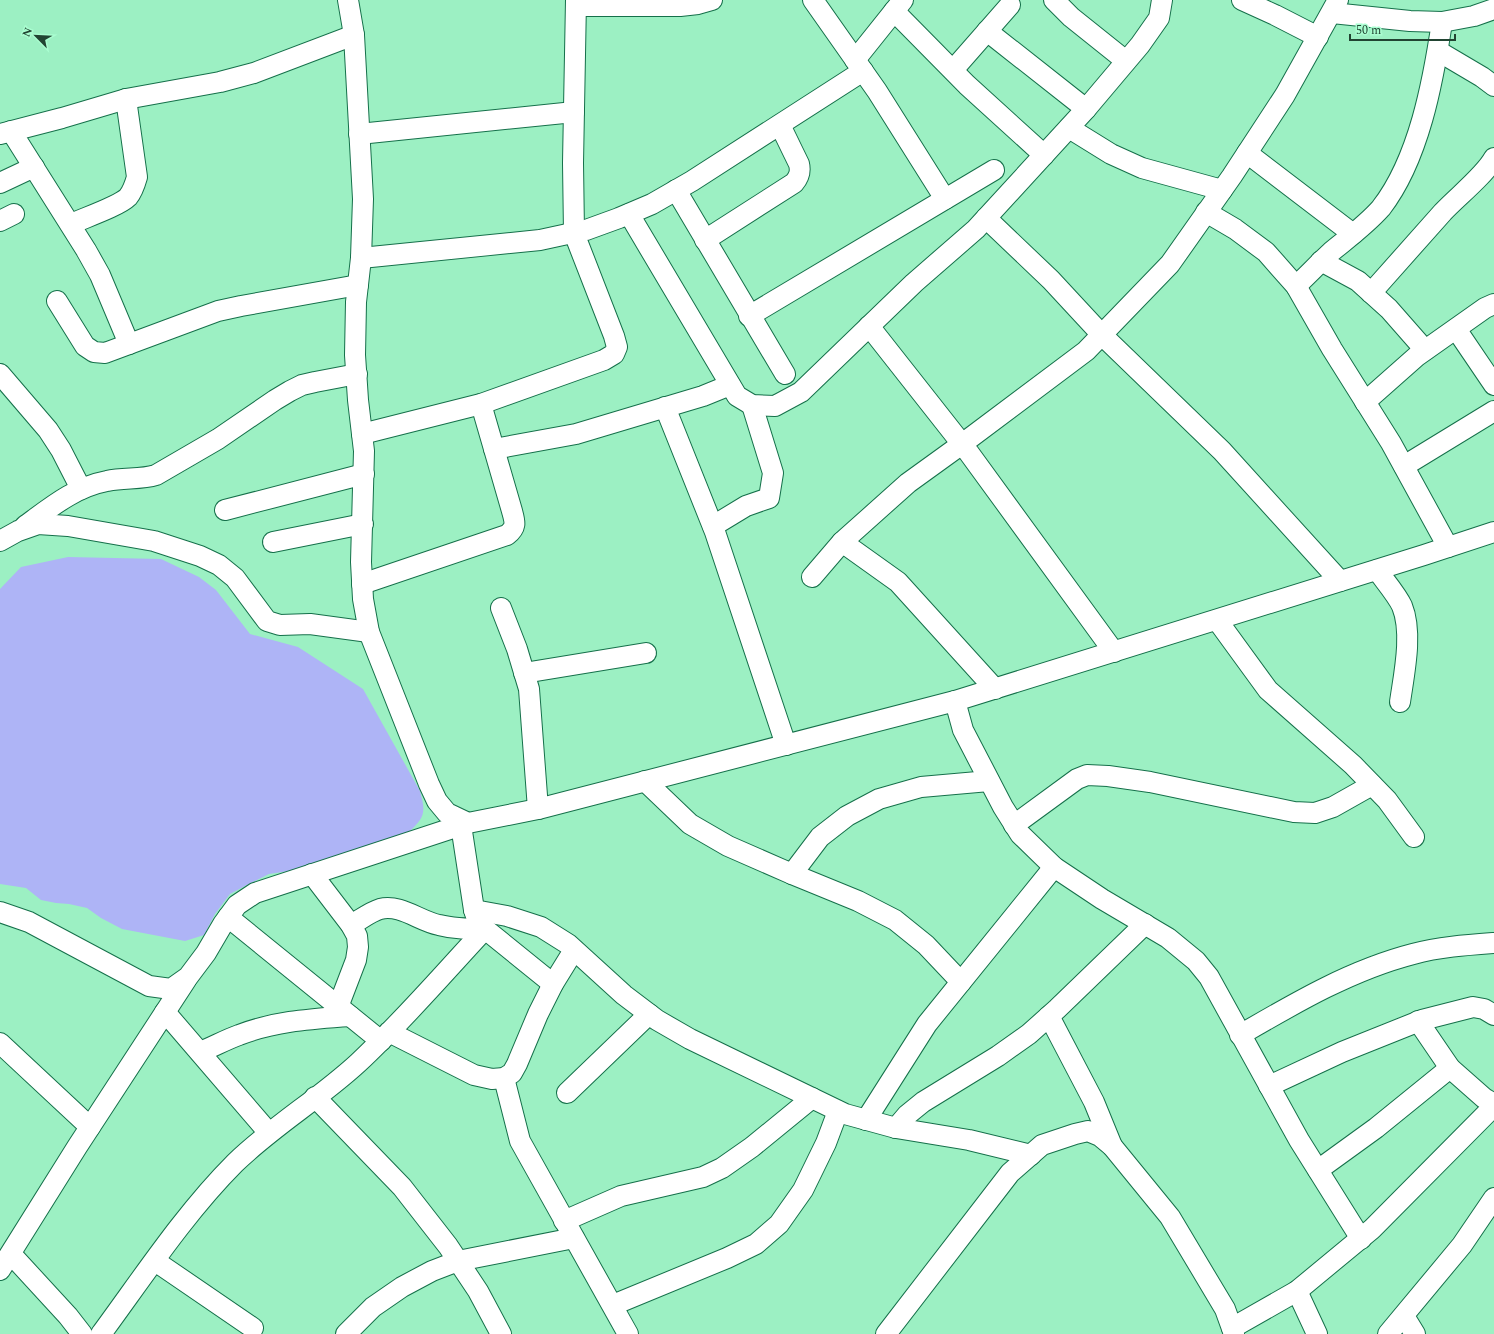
<svg xmlns="http://www.w3.org/2000/svg" width="1494" height="1334" viewBox="0 0 1494 1334" font-family="Spectral,serif">
<style>
.water{fill:#aeb4f6}
.lines{fill:none;stroke-linecap:round;stroke-linejoin:round}
.minor-casing{stroke:#15704a;stroke-width:22}
.minor{stroke:#fff;stroke-width:20}
</style>
<rect width="100%" height="100%" fill="#9cf0c3"/>
<path class="water" d="M 68,557 L 161,559 L 199,577 L 216,590 L 250,634 L 298,647 L 363,689 L 420,791 C 426,813 425,817 408,833 L 296,870 L 269,874 L 245,886 L 230,894 L 215,914 L 204,935 L 185,941 L 122,929 L 101,918 L 87,908 L 69,904 L 56,903 L 41,900 L 26,888 L 0,884 L 0,589 L 21,567 Z"/>
<g class="lines">
<defs>
<g id="minor">
<path d="M 348,0 L 354,35 L 363,199 L 361,258 L 356,302 L 355,355 L 358,400 L 364,451 L 361,562 L 363,599 L 369,632 L 429,784 L 437,801 L 447,813 L 468,823 L 538,809 L 955,701 L 1424,555 L 1494,532"/>
<path d="M 813,0 L 877,91 L 945,199"/>
<path d="M 1054,0 L 1071,17 L 1126,61"/>
<path d="M 1242,0 L 1275,15 L 1318,37"/>
<path d="M 576,6 L 680,6 L 698,4 L 712,0"/>
<path d="M 894,11 L 967,85 L 1044,155"/>
<path d="M 1332,13 L 1410,21 L 1442,22 L 1474,16 L 1494,9"/>
<path d="M 987,31 L 1086,109"/>
<path d="M 1438,51 L 1482,77 L 1494,86"/>
<path d="M 855,60 L 903,0"/>
<path d="M 953,70 L 1010,5"/>
<path d="M 1069,128 L 1111,154 L 1142,168 L 1222,190"/>
<path d="M 11,131 L 86,250 L 100,275 L 129,344"/>
<path d="M 0,134 L 62,118 L 126,99 L 220,82 L 254,73 L 354,35"/>
<path d="M 359,134 L 574,112"/>
<path d="M 1247,153 L 1353,234"/>
<path d="M 0,183 L 34,167"/>
<path d="M 676,190 L 785,374"/>
<path d="M 1206,212 L 1235,229 L 1266,252 L 1296,286 L 1332,349 L 1391,443 L 1448,547"/>
<path d="M 629,214 L 737,396 L 752,405 L 775,406 L 801,392 L 914,283 L 976,229 L 1086,109 L 1140,45 L 1159,18 L 1162,0"/>
<path d="M 986,218 L 1051,280 L 1102,335 L 1222,451 L 1340,581"/>
<path d="M 0,221 L 14,214"/>
<path d="M 71,224 C 84,218 119,206 128,197 C 133,191 135,184 137,177 L 126,99"/>
<path d="M 705,240 L 794,183 C 799,177 801,172 799,164 L 780,125"/>
<path d="M 361,258 L 540,240 L 586,230 L 619,218 L 652,204 L 692,181 L 863,71"/>
<path d="M 1321,261 L 1358,281 L 1389,309 L 1425,350"/>
<path d="M 1296,286 C 1308,275 1319,263 1331,252 C 1348,238 1366,225 1381,208 C 1419,159 1433,82 1442,22"/>
<path d="M 1371,293 C 1395,266 1419,239 1443,212 C 1457,197 1485,175 1494,158"/>
<path d="M 57,301 L 85,346 L 94,352 L 105,353 L 218,311 L 241,306 L 358,285"/>
<path d="M 749,316 L 994,170"/>
<path d="M 869,326 L 969,453 L 1114,652"/>
<path d="M 1456,329 L 1494,385"/>
<path d="M 0,374 L 48,430 L 61,450 L 81,489"/>
<path d="M 1365,402 L 1417,356 L 1485,308 L 1494,304"/>
<path d="M 665,407 L 715,532 L 786,745"/>
<path d="M 362,434 L 481,404 L 604,360 L 614,354 L 617,347 L 614,336 L 574,233 L 573,163 L 576,0"/>
<path d="M 494,449 L 576,434 L 703,396 L 730,385"/>
<path d="M 1404,466 L 1494,411"/>
<path d="M 225,510 L 364,474"/>
<path d="M 25,526 C 51,507 75,487 107,481 C 124,477 140,480 156,475 L 218,439 L 275,400 L 290,391 L 302,385 L 315,382 L 357,374"/>
<path d="M 713,526 L 746,506 L 769,498 L 773,473 L 752,405"/>
<path d="M 0,541 L 18,531 L 38,524 L 68,526 L 154,541 L 200,556 L 219,565 L 235,578 L 267,621 L 280,625 L 310,624 L 369,632"/>
<path d="M 273,542 L 363,524"/>
<path d="M 842,542 L 898,582 L 995,689"/>
<path d="M 1377,570 C 1384,580 1397,595 1402,606 C 1413,633 1404,674 1400,702"/>
<path d="M 812,577 L 842,542 L 908,483 L 962,444 L 1086,351 L 1170,264 L 1232,176 L 1285,95 L 1338,0"/>
<path d="M 362,584 L 507,535 C 517,527 515,522 512,511 L 481,404"/>
<path d="M 501,608 L 517,649 L 529,689 L 538,809"/>
<path d="M 1217,620 L 1268,690 L 1353,765 L 1387,800 L 1414,837"/>
<path d="M 524,673 L 646,653"/>
<path d="M 955,701 L 963,730 L 1003,807 L 1020,834 L 1054,867 L 1102,899 L 1168,938 L 1196,961 L 1209,977 L 1299,1140 L 1361,1239"/>
<path d="M 645,781 L 690,824 L 728,846 L 792,874 L 858,901 L 895,920 L 926,945 L 961,982"/>
<path d="M 461,825 L 474,910 L 477,919 L 485,929 L 553,984"/>
<path d="M 1014,825 L 1077,779 L 1087,775 L 1108,776 L 1150,782 L 1294,812 L 1315,813 L 1333,807 L 1372,785"/>
<path d="M 312,874 L 351,925 L 357,936 L 358,947 L 356,960 L 338,1007"/>
<path d="M 792,874 L 820,837 L 847,816 L 879,799 L 921,787 L 989,781"/>
<path d="M 474,910 L 507,916 L 541,927 L 568,944 L 624,995 L 657,1020 L 690,1039 L 845,1114 L 896,1128 L 969,1140 L 1031,1155"/>
<path d="M 0,912 L 29,922 L 149,986 L 171,989 L 188,977 L 206,953 L 223,924 L 237,905 L 255,893 L 468,823"/>
<path d="M 228,917 L 381,1041"/>
<path d="M 351,925 C 360,920 370,912 380,909 C 401,904 419,921 439,925 C 454,929 469,929 485,929"/>
<path d="M 165,1012 L 269,1133"/>
<path d="M 1049,1016 L 1094,1102 L 1112,1146"/>
<path d="M 1418,1021 L 1450,1068 L 1484,1098 L 1494,1104"/>
<path d="M 389,1032 L 474,1075 L 492,1079 L 504,1078 L 512,1073 L 517,1064 L 538,1014 L 553,984 L 574,950"/>
<path d="M 1240,1035 C 1295,1003 1351,970 1413,954 C 1439,947 1467,945 1494,943"/>
<path d="M 0,1043 L 90,1127"/>
<path d="M 200,1052 C 213,1047 225,1040 239,1035 C 275,1021 312,1019 350,1016"/>
<path d="M 504,1078 L 520,1141 L 628,1334"/>
<path d="M 1269,1086 L 1342,1052 L 1422,1020 L 1473,1007 L 1484,1009 L 1494,1015"/>
<path d="M 567,1093 L 649,1014"/>
<path d="M 315,1097 L 402,1187 L 448,1246 L 478,1291 L 501,1334"/>
<path d="M 866,1120 L 927,1024 L 1054,867"/>
<path d="M 896,1128 L 907,1115 L 923,1102 L 998,1056 L 1029,1034 L 1057,1009 L 1145,924"/>
<path d="M 1318,1170 L 1376,1128 L 1450,1068"/>
<path d="M 564,1221 L 621,1196 L 703,1177 L 722,1168 L 752,1147 L 812,1098"/>
<path d="M 11,1254 L 68,1316 L 82,1334"/>
<path d="M 155,1261 L 253,1328"/>
<path d="M 0,1270 L 77,1147 L 186,980"/>
<path d="M 1297,1291 L 1317,1334"/>
<path d="M 613,1305 L 727,1258 L 756,1244 L 779,1224 L 803,1190 L 826,1143 L 838,1111"/>
<path d="M 1404,1316 L 1415,1334"/>
<path d="M 1232,1328 L 1297,1291 L 1372,1229 L 1494,1106"/>
<path d="M 101,1334 C 143,1277 185,1213 235,1163 C 273,1126 319,1099 358,1063 C 403,1021 443,974 485,929"/>
<path d="M 346,1334 L 373,1307 L 402,1287 L 432,1271 L 458,1261 L 574,1238"/>
<path d="M 886,1334 L 1010,1173 L 1042,1145 L 1075,1134 L 1088,1131 L 1100,1136 L 1112,1146 L 1170,1217 L 1225,1309 L 1234,1334"/>
<path d="M 1388,1334 L 1462,1245 L 1494,1198"/>
</g>
</defs>
<use href="#minor" class="minor-casing"/>
<use href="#minor" class="minor"/>
</g>
<g transform="translate(36 36) rotate(294)" stroke="#a9fdd0" stroke-width="3" paint-order="stroke">
<path d="M0-3L7 15L0 10L-7 15Z" fill="#214432"/>
<text y="-6" font-size="11" font-weight="bold" text-anchor="middle" fill="#214432">N</text>
</g>
<path d="M1350 34v6h105v-6" fill="none" stroke="#214432" stroke-width="2"/>
<text x="1356" y="34" font-size="12" fill="#214432" stroke="#a9fdd0" stroke-width="3" paint-order="stroke">50 m</text>
</svg>
